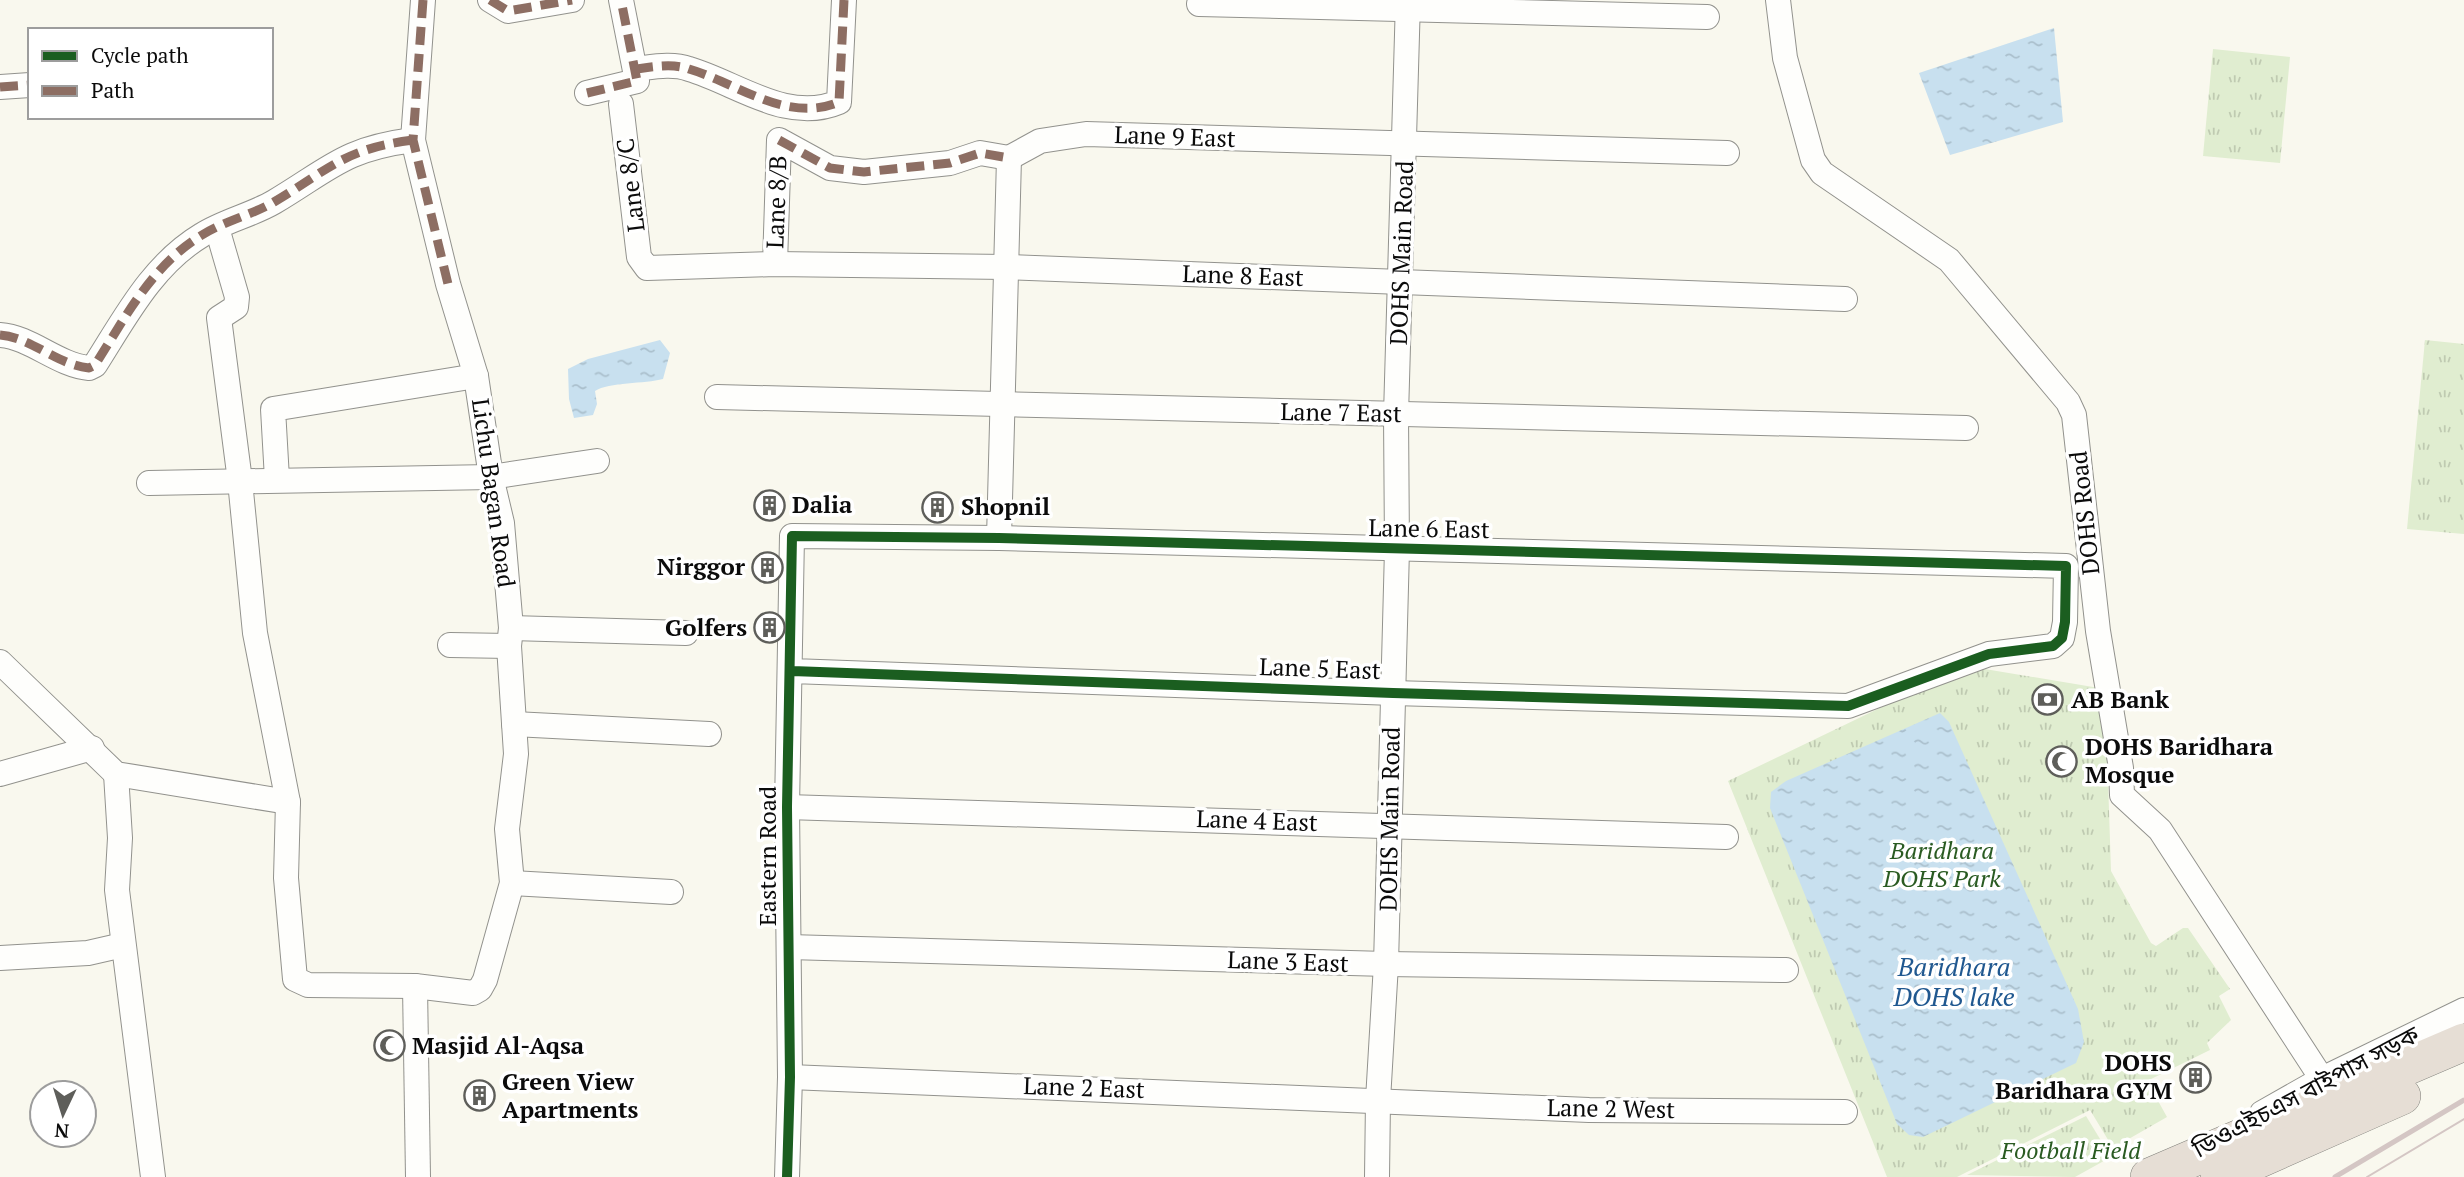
<svg xmlns="http://www.w3.org/2000/svg" width="2464" height="1177" viewBox="0 0 2464 1177" font-family="'PT Serif','Noto Sans Bengali',serif">
<style>
.park{fill:url(#park-tufts)}
.water{fill:url(#water-ripples)}
.lines{fill:none;stroke-linecap:round;stroke-linejoin:round}
.minor-casing{stroke:#92928d;stroke-width:26}
.highway-casing{stroke:#7f7f7a;stroke-width:38}
.minor{stroke:#fefefc;stroke-width:24}
.highway{stroke:#e6ded5;stroke-width:37}
.tram{stroke:#d4c6c4;stroke-width:2}
.rail{stroke:#d4c6c4;stroke-width:5}
.quiet{stroke:#8d6e63;stroke-width:9;stroke-dasharray:18 9;stroke-linecap:butt}
.cycleway-casing{stroke:#fff;stroke-width:15}
.cycleway{stroke:#1b5e20;stroke-width:10}
.labels{text-anchor:middle;stroke-width:7;stroke-linejoin:round;paint-order:stroke}
.street-label{font-size:24px;fill:#0b0b0b;stroke:#fff}
.poi-label{font-size:24px;font-weight:bold;fill:#0b0b0b;stroke:#fff;text-anchor:start}
.park-label{font-size:24px;font-style:italic;fill:#2a5b22;stroke:#fff}
.water-label{font-size:26px;font-style:italic;fill:#205890;stroke:#fff}
</style>
<defs>
<pattern id="park-tufts" width="24" height="20" patternUnits="userSpaceOnUse" patternTransform="scale(1.75)"><rect width="24" height="20" fill="#e0edd0"/><path d="M3 7l-1-3M5 7V3M7 7l1-3M15 17l-1-3M17 17v-4M19 17l1-3" fill="none" stroke="#bfcab1"/></pattern>
<pattern id="water-ripples" width="26" height="14" patternUnits="userSpaceOnUse" patternTransform="scale(1.75)"><rect width="26" height="14" fill="#c8e0ef"/><path d="M2 4q2-2 4 0t4 0M15 11q2-2 4 0t4 0" fill="none" stroke="#aabfcc"/></pattern>
</defs>
<rect width="100%" height="100%" fill="#f9f8ee"/>
<g class="park">
<path d="M 2213,49 L 2290,57 L 2280,163 L 2203,156 Z"/>
<path d="M 2425,340 L 2464,344 L 2464,534 L 2407,529 Z"/>
<path d="M 1967,666 L 2105,689 L 2111,871 L 2151,943 L 2156,946 L 2183,928 L 2188,928 L 2230,989 L 2219,996 L 2231,1020 L 2207,1043 L 2210,1050 L 2147,1081 L 2167,1117 L 2113,1148 L 2090,1110 L 1957,1177 L 1887,1177 L 1728,781 Z"/>
<path d="M 2086,1116 L 2111,1157 L 2075,1177 L 1967,1175 Z"/>
</g>
<g class="water">
<path d="M 2054,28 L 2063,122 L 1950,155 L 1919,73 Z"/>
<path d="M 660,340 L 670,353 L 663,379 C 645,384 609,382 595,391 L 597,404 L 593,415 L 574,418 L 569,399 L 568,369 L 588,359 Z"/>
<path d="M 1940,713 L 1949,722 L 2078,1009 L 2084,1042 L 2076,1063 L 1923,1137 L 1909,1135 L 1897,1124 L 1770,808 L 1771,792 L 1786,781 Z"/>
</g>
<g class="lines">
<defs>
<g id="minor">
<path d="M 490,0 L 508,11 L 572,0"/>
<path d="M 1778,0 L 1785,58 L 1813,160 L 1822,173 L 1949,260 L 2068,402 L 2074,415 L 2098,631 L 2121,768 L 2122,795 L 2160,830 L 2322,1079"/>
<path d="M 1199,4 L 1707,17"/>
<path d="M 635,69 C 653,67 672,63 689,69 C 737,83 787,124 839,102 L 844,0"/>
<path d="M 0,87 L 30,85"/>
<path d="M 587,93 L 637,81 L 621,0"/>
<path d="M 621,104 L 639,257 L 647,268 L 775,264 L 1006,267 L 1845,299"/>
<path d="M 1009,158 L 1040,141 L 1086,134 L 1727,153"/>
<path d="M 217,228 L 237,297 L 236,307 L 219,318 L 240,481 L 255,633 L 288,802 L 286,878 L 295,979 L 308,985 L 415,986 L 473,993 L 480,989 L 485,980 L 512,883 L 507,829 L 516,754 L 509,646 L 511,628 L 502,523 L 491,477 L 476,376 L 448,284 L 413,140 L 423,0"/>
<path d="M 775,264 L 779,140 L 830,168 L 864,172 L 950,163 L 980,153 L 1009,158"/>
<path d="M 0,335 C 31,337 57,365 89,368 L 95,365 C 125,318 152,265 202,235 C 224,221 252,215 274,202 C 331,168 344,149 413,140"/>
<path d="M 717,397 L 1966,428"/>
<path d="M 277,479 L 273,409 L 476,376"/>
<path d="M 149,483 L 491,477 L 597,461"/>
<path d="M 999,538 L 1009,158"/>
<path d="M 511,628 L 686,633"/>
<path d="M 450,645 L 509,646"/>
<path d="M 0,662 L 116,774 L 288,802"/>
<path d="M 514,724 L 709,734"/>
<path d="M 0,774 L 92,748"/>
<path d="M 116,774 L 120,838 L 117,890 L 153,1177"/>
<path d="M 787,807 L 1726,837"/>
<path d="M 512,883 L 671,892"/>
<path d="M 789,947 L 1386,964 L 1786,970"/>
<path d="M 0,958 L 88,953 L 123,945"/>
<path d="M 415,986 L 418,1177"/>
<path d="M 790,1077 L 1589,1110 L 1845,1112"/>
<path d="M 2262,1113 L 2322,1079 L 2464,1010"/>
<path d="M 787,1177 L 790,1077 L 787,807 L 792,536 L 999,538 L 2066,566 L 2065,622 L 2062,638 L 2053,646 L 1989,654 L 1848,706 L 1393,693 L 792,671"/>
<path d="M 1377,1177 L 1378,1100 L 1386,964 L 1397,549 L 1396,415 L 1408,0"/>
</g>
<g id="highway">
<path d="M 2149,1177 L 2464,1042"/>
<path d="M 2219,1177 L 2402,1096"/>
</g>
</defs>
<use href="#minor" class="minor-casing"/>
<use href="#highway" class="highway-casing"/>
<use href="#minor" class="minor"/>
<use href="#highway" class="highway"/>
<path class="tram" d="M 2367,1177 L 2464,1119"/>
<path class="rail" d="M 2335,1177 L 2464,1100"/>
<g class="quiet">
<path d="M 423,0 L 413,140 L 448,284"/>
<path d="M 490,0 L 508,11 L 572,0"/>
<path d="M 635,69 C 653,67 672,63 689,69 C 737,83 787,124 839,102 L 844,0"/>
<path d="M 0,87 L 30,85"/>
<path d="M 587,93 L 637,81 L 621,0"/>
<path d="M 779,140 L 830,168 L 864,172 L 950,163 L 980,153 L 1009,158"/>
<path d="M 0,335 C 31,337 57,365 89,368 L 95,365 C 125,318 152,265 202,235 C 224,221 252,215 274,202 C 331,168 344,149 413,140"/>
</g>
<defs>
<path id="cycleway" d="M 787,1177 L 790,1077 L 787,807 L 792,536 L 999,538 L 2066,566 L 2065,622 L 2062,638 L 2053,646 L 1989,654 L 1848,706 L 1393,693 L 792,671"/>
</defs>
<use href="#cycleway" class="cycleway-casing"/>
<use href="#cycleway" class="cycleway"/>
</g>
<defs>
<symbol id="building-ring" viewBox="-11 -11 22 22"><circle r="9.5" fill="#fff" stroke="#5e5e5a" stroke-width="1.5"/><path d="M-4-6H4V6H1V3H-1V6H-4ZM-2.5-4.3h1.7v1.8h-1.7ZM.8-4.3h1.7v1.8H.8ZM-2.5-1h1.7V.8h-1.7ZM.8-1h1.7V.8H.8Z" fill="#5e5e5a"/></symbol>
<symbol id="bank-ring" viewBox="-11 -11 22 22"><circle r="9.5" fill="#fff" stroke="#5e5e5a" stroke-width="1.5"/><path d="M-6-4H6V4H-6ZM0-2.3a2.3 2.3 0 1 0 0 4.6a2.3 2.3 0 1 0 0-4.6Z" fill="#5e5e5a"/></symbol>
<symbol id="mosque-ring" viewBox="-11 -11 22 22"><circle r="9.5" fill="#fff" stroke="#5e5e5a" stroke-width="1.5"/><path d="M3.5-4.9A6 6 0 1 0 3.5 4.9A5 5 0 1 1 3.5-4.9Z" fill="#5e5e5a"/></symbol>
</defs>
<g fill-rule="evenodd">
<use href="#building-ring" x="752" y="488" width="35" height="35"/>
<use href="#building-ring" x="920" y="490" width="35" height="35"/>
<use href="#building-ring" x="750" y="550" width="35" height="35"/>
<use href="#building-ring" x="752" y="610" width="35" height="35"/>
<use href="#bank-ring" x="2030" y="682" width="35" height="35"/>
<use href="#mosque-ring" x="2044" y="744" width="35" height="35"/>
<use href="#mosque-ring" x="372" y="1028" width="35" height="35"/>
<use href="#building-ring" x="2178" y="1060" width="35" height="35"/>
<use href="#building-ring" x="462" y="1078" width="35" height="35"/>
</g>
<g class="labels">
<g class="street-label">
<text transform="translate(1175 137) rotate(2)" y="8">Lane 9 East</text>
<text transform="translate(631 185) rotate(-97)" y="8">Lane 8/C</text>
<text transform="translate(777 202) rotate(-88)" y="8">Lane 8/B</text>
<text transform="translate(1402 253) rotate(-88)" y="8">DOHS Main Road</text>
<text transform="translate(1243 276) rotate(2)" y="8">Lane 8 East</text>
<text transform="translate(1341 413) rotate(1)" y="8">Lane 7 East</text>
<text transform="translate(493 493) rotate(82)" y="8">Lichu Bagan Road</text>
<text transform="translate(2085 513) rotate(-96)" y="8">DOHS Road</text>
<text transform="translate(1429 529) rotate(1)" y="8">Lane 6 East</text>
<text transform="translate(1320 669) rotate(2)" y="8">Lane 5 East</text>
<text transform="translate(1390 819) rotate(-89)" y="8">DOHS Main Road</text>
<text transform="translate(1257 821) rotate(2)" y="8">Lane 4 East</text>
<text transform="translate(768 856) rotate(-90)" y="8">Eastern Road</text>
<text transform="translate(1288 962) rotate(2)" y="8">Lane 3 East</text>
<text transform="translate(1084 1088) rotate(2)" y="8">Lane 2 East</text>
<text transform="translate(2306 1092) rotate(-28)" y="8">ডিওএইচএস বাইপাস সড়ক</text>
<text transform="translate(1611 1109) rotate(1)" y="8">Lane 2 West</text>
</g>
<g class="poi-label">
<text x="792" y="513">Dalia</text>
<text x="961" y="515">Shopnil</text>
<text x="745" y="575" text-anchor="end">Nirggor</text>
<text x="747" y="636" text-anchor="end">Golfers</text>
<text x="2071" y="708">AB Bank</text>
<text x="2085" y="755">DOHS Baridhara<tspan x="2085" dy="28">Mosque</tspan></text>
<text x="412" y="1054">Masjid Al-Aqsa</text>
<text x="2172" y="1071" text-anchor="end">DOHS<tspan x="2172" dy="28">Baridhara GYM</tspan></text>
<text x="502" y="1090">Green View<tspan x="502" dy="28">Apartments</tspan></text>
</g>
<g class="park-label">
<text x="1942" y="859">Baridhara<tspan x="1942" dy="28">DOHS Park</tspan></text>
<text x="2071" y="1159">Football Field</text>
</g>
<g class="water-label">
<text x="1954" y="976">Baridhara<tspan x="1954" dy="30">DOHS lake</tspan></text>
</g>
</g>
<rect x="28" y="28" width="245" height="91" fill="#ffffff" stroke="#9d9d9d" stroke-width="2"/>
<rect x="42" y="51" width="35" height="10" fill="#1b5e20" stroke="#9d9d9d" stroke-width="2"/>
<text x="91" y="63" font-size="21" fill="#0b0b0b">Cycle path</text>
<rect x="42" y="86" width="35" height="10" fill="#8d6e63" stroke="#9d9d9d" stroke-width="2"/>
<text x="91" y="98" font-size="21" fill="#0b0b0b">Path</text>
<g transform="translate(63 1114) rotate(184)"><circle r="33" fill="#ffffff" stroke="#9d9d9d" stroke-width="2"/>
<path d="M0-5L12 26L0 18L-12 26Z" fill="#5e5e5a"/>
<text y="-10" font-size="19" font-weight="bold" text-anchor="middle" fill="#0b0b0b">N</text>
</g>
</svg>
